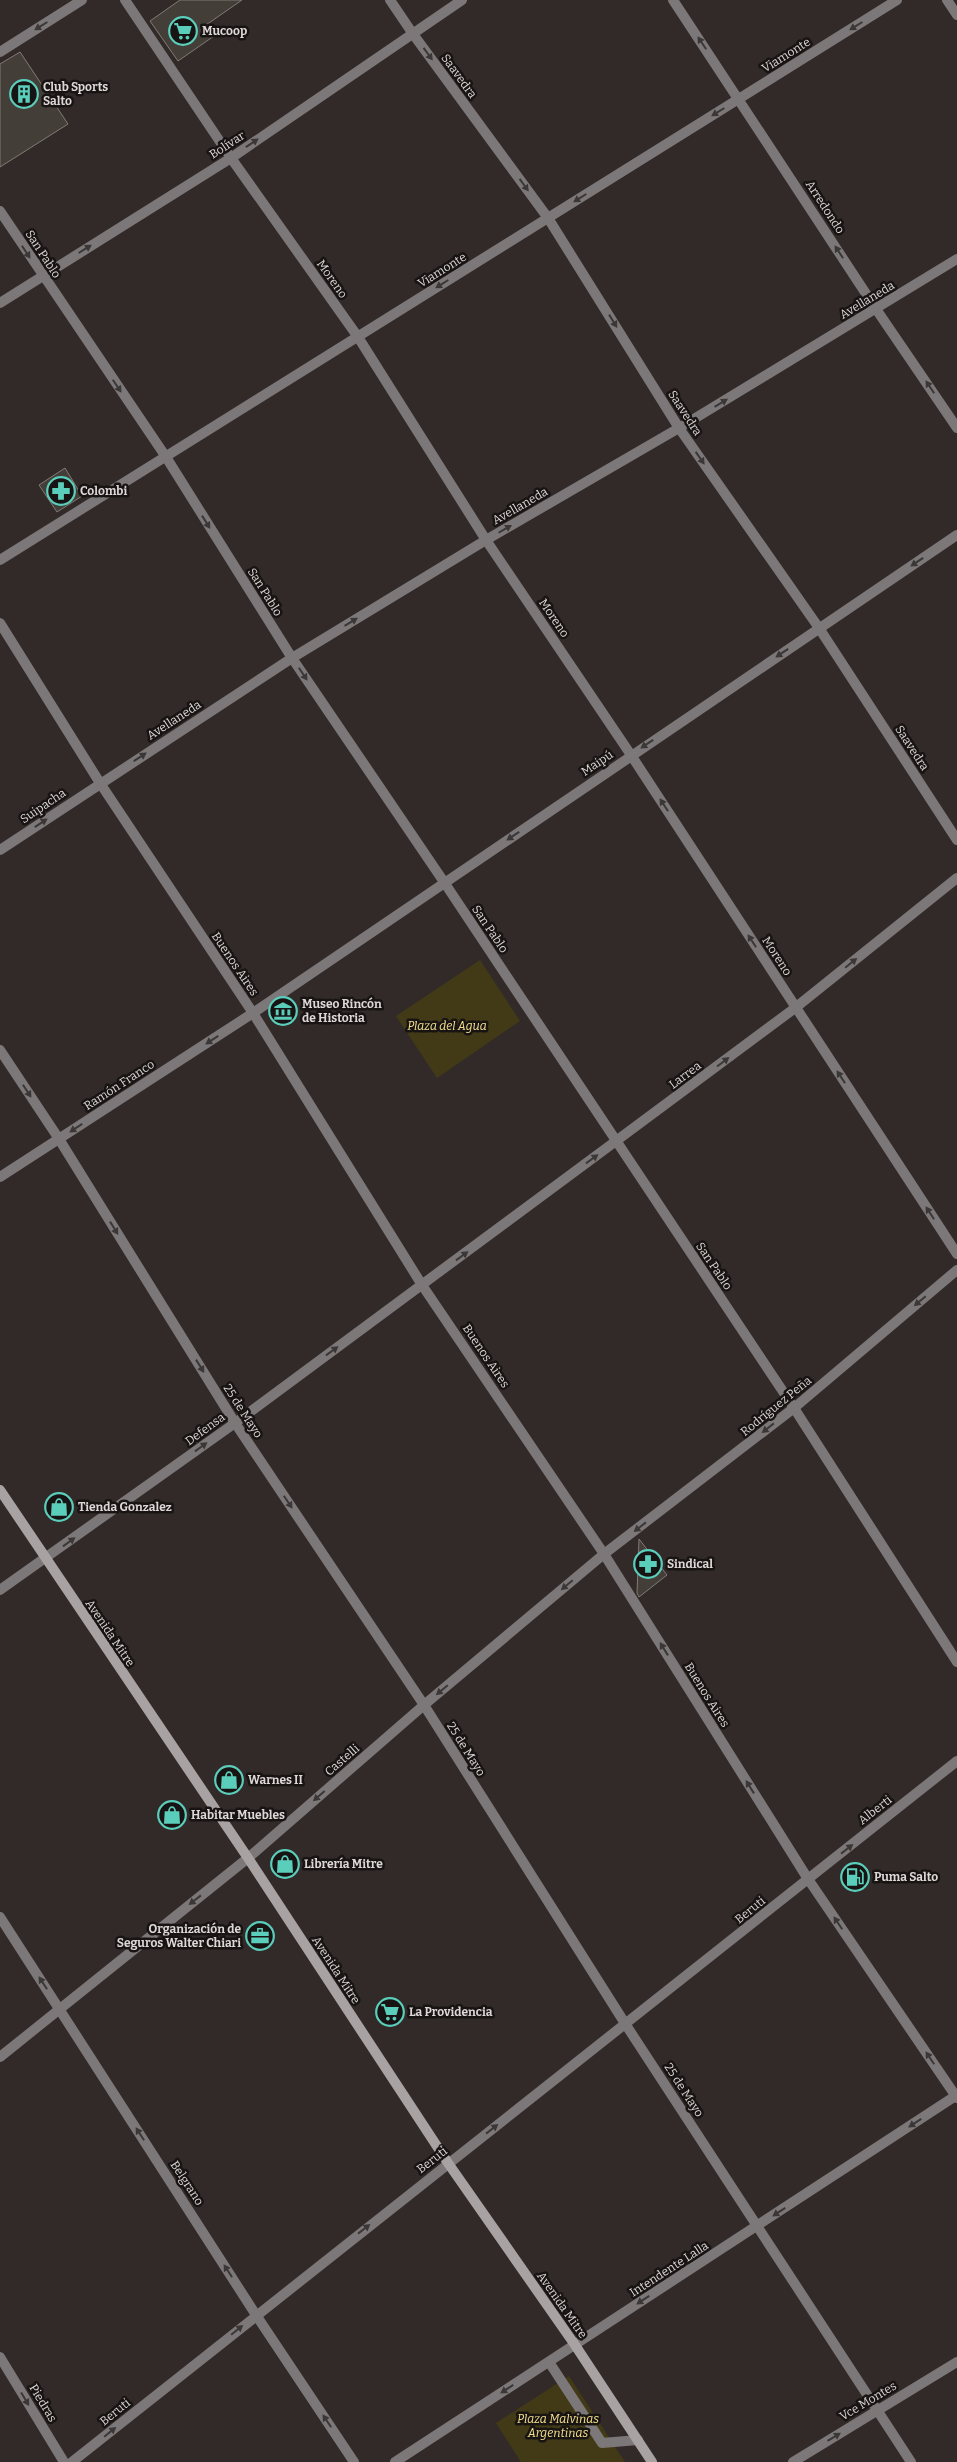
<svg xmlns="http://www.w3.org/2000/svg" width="957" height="2462" viewBox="0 0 957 2462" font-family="Bitter,serif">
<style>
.green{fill:#423a16}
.building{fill:#443e39;stroke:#827b75}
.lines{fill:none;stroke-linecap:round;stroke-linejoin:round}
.service{stroke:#7c7778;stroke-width:10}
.minor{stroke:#7c7778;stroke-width:10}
.tertiary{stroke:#7c7778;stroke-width:10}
.secondary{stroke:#a9a2a2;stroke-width:10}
.oneway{fill:#3a3736}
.labels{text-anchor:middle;stroke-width:5;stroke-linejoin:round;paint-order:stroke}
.poi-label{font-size:12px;font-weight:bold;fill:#ddd7d6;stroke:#171413;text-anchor:start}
.street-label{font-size:12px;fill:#ddd7d6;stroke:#171413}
.park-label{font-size:12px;font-style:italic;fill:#f5e08b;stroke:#171413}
</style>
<rect width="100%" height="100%" fill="#322a28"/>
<g class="green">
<path d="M 480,960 L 520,1021 L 437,1078 L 396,1016 Z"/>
<path d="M 569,2376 L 625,2462 L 521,2462 L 496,2423 Z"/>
</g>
<g class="building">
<path d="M 180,0 L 242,0 L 206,25 L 214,36 L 178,61 L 150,21 Z"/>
<path d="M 20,52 L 68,124 L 0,167 L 0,64 Z"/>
<path d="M 65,468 L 82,496 L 57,512 L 39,485 Z"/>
<path d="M 639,1539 L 667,1575 L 639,1597 L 637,1593 Z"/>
</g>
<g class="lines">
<path class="service" d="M 549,2362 L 602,2443 L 638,2440"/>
<g class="minor">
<path d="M 125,0 L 231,158 L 358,337 L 486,540 L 631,755 L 957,1254"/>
<path d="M 390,0 L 413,34 L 548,218 L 679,428 L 819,628 L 957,840"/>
<path d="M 673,0 L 876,309 L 957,428"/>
<path d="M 947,0 L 957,15"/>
<path d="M 0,52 L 82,0"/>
<path d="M 0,211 L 166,457 L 292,658 L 444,882 L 794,1408 L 957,1662"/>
<path d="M 0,303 L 231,158 L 462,0"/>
<path d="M 0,560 L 897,0"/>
<path d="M 0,850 L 292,658 L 486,540 L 679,428 L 957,259"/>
<path d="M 0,1050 L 59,1139 L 235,1423 L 424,1705 L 626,2025 L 911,2462"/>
<path d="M 0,1177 L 253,1013 L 957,535"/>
<path d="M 0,1590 L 235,1423 L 616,1141 L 795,1008 L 957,878"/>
<path d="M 0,1917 L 256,2315 L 354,2462"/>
<path d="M 0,2057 L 248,1858 L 424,1705 L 604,1554 L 794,1408 L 957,1270"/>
<path d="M 0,2357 L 64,2462"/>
<path d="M 72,2462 L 957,1761"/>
<path d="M 395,2462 L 957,2095"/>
<path d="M 793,2462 L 957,2362"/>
</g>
<path class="tertiary" d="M 0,623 L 100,783 L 253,1013 L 422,1285 L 604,1554 L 808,1879 L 957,2098"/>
<path class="secondary" d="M 0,1490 L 248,1858 L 448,2163 L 575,2345 L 652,2462"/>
</g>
<defs><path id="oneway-solid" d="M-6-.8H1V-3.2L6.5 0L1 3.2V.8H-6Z" transform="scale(1.25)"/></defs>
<g class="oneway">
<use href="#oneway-solid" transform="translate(41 26) rotate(148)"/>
<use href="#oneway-solid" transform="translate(856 26) rotate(148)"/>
<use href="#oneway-solid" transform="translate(702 43) rotate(-124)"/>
<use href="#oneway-solid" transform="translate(428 54) rotate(54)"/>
<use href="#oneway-solid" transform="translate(718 112) rotate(148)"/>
<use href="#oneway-solid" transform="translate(252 143) rotate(-34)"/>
<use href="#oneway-solid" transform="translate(524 185) rotate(54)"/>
<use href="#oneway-solid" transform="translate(580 198) rotate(148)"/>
<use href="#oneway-solid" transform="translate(85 249) rotate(-32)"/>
<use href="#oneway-solid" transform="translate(26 252) rotate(57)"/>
<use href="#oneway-solid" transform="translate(839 252) rotate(-123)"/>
<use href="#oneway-solid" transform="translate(442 284) rotate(148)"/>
<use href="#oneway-solid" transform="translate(613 321) rotate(58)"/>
<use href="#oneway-solid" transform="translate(117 386) rotate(56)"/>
<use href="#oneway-solid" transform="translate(930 387) rotate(-124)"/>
<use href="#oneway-solid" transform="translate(721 403) rotate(-31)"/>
<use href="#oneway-solid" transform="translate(700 458) rotate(55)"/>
<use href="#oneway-solid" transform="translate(206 522) rotate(58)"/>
<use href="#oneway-solid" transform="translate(505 529) rotate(-30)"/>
<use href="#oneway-solid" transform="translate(917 562) rotate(146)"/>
<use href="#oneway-solid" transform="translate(351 622) rotate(-31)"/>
<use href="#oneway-solid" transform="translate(782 653) rotate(146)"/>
<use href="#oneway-solid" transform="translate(303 674) rotate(56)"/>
<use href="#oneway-solid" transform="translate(647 744) rotate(146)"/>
<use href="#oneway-solid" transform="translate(140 757) rotate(-33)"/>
<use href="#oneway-solid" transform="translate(664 805) rotate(-123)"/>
<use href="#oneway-solid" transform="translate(41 823) rotate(-34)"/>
<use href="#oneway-solid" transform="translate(513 836) rotate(146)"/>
<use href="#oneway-solid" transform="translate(752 941) rotate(-123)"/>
<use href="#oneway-solid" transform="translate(851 963) rotate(-39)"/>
<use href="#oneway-solid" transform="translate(212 1040) rotate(147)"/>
<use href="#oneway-solid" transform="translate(723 1062) rotate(-37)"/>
<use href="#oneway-solid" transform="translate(841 1077) rotate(-123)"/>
<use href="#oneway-solid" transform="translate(27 1091) rotate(57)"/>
<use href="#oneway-solid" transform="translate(76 1128) rotate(147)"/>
<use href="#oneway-solid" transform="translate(592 1159) rotate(-36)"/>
<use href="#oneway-solid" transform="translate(930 1213) rotate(-123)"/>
<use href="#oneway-solid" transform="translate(114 1228) rotate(58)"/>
<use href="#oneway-solid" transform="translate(462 1256) rotate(-36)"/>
<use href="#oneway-solid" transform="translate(920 1301) rotate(140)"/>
<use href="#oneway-solid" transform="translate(332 1351) rotate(-36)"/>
<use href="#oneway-solid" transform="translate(200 1366) rotate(58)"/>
<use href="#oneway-solid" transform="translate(768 1428) rotate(142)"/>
<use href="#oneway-solid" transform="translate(201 1447) rotate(-36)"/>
<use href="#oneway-solid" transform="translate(288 1502) rotate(56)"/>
<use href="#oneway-solid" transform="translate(640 1527) rotate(142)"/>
<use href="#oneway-solid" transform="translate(69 1542) rotate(-36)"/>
<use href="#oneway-solid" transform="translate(567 1585) rotate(140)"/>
<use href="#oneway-solid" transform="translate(664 1649) rotate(-122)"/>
<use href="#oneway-solid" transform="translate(442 1690) rotate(140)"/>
<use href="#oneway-solid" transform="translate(750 1787) rotate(-122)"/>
<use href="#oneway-solid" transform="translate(319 1796) rotate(139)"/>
<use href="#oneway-solid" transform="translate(847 1849) rotate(-38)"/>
<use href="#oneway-solid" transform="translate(195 1900) rotate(142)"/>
<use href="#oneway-solid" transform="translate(838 1923) rotate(-124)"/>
<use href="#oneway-solid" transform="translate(43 1983) rotate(-123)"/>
<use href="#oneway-solid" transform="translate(930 2058) rotate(-124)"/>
<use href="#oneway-solid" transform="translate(915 2123) rotate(147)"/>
<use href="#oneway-solid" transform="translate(492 2129) rotate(-38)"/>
<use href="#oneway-solid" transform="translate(140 2134) rotate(-123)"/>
<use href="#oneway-solid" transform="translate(779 2212) rotate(147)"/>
<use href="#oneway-solid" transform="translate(364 2229) rotate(-38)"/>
<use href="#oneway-solid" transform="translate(228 2271) rotate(-123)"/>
<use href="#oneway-solid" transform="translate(643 2300) rotate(147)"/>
<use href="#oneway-solid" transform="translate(237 2330) rotate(-39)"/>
<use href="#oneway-solid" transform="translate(507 2389) rotate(147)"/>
<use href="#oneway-solid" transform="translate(25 2399) rotate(59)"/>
<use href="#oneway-solid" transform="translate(327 2421) rotate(-124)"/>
<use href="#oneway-solid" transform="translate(110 2432) rotate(-39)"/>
<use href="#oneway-solid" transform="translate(834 2437) rotate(-31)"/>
</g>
<defs>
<symbol id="supermarket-ring" viewBox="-11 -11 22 22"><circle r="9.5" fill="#171413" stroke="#5bcebb" stroke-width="1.5"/><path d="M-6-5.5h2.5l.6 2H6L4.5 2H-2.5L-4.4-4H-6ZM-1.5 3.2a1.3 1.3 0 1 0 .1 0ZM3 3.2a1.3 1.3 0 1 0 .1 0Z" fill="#5bcebb"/></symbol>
<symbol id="building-ring" viewBox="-11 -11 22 22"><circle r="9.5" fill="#171413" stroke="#5bcebb" stroke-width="1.5"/><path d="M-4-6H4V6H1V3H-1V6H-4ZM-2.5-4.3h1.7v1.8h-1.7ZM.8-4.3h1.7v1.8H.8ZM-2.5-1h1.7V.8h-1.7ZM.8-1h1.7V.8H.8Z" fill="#5bcebb"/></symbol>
<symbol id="pharmacy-ring" viewBox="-11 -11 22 22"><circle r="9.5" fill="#171413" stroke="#5bcebb" stroke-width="1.5"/><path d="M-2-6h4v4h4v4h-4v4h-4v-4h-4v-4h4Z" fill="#5bcebb"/></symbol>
<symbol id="museum-ring" viewBox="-11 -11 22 22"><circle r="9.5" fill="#171413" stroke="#5bcebb" stroke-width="1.5"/><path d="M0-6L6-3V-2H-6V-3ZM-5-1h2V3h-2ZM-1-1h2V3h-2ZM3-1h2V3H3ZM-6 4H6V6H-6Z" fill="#5bcebb"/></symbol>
<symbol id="shop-ring" viewBox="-11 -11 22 22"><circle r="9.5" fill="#171413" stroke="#5bcebb" stroke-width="1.5"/><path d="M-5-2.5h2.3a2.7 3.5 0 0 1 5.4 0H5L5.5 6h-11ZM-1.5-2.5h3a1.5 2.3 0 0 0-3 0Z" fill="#5bcebb"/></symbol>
<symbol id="fuel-ring" viewBox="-11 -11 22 22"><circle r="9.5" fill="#171413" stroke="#5bcebb" stroke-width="1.5"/><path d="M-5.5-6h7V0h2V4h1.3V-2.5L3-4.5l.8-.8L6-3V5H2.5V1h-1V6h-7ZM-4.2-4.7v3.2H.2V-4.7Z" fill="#5bcebb"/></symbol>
<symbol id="office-ring" viewBox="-11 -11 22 22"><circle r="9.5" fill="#171413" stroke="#5bcebb" stroke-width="1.5"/><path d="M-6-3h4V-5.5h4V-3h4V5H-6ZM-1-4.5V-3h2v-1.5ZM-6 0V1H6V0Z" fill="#5bcebb"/></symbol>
</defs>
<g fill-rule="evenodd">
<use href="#supermarket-ring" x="167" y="15" width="32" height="32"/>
<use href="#building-ring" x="8" y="78" width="32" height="32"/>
<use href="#pharmacy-ring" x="45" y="475" width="32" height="32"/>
<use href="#museum-ring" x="267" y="995" width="32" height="32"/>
<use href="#shop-ring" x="43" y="1491" width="32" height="32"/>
<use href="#pharmacy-ring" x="632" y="1548" width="32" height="32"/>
<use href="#shop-ring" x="213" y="1764" width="32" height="32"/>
<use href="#shop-ring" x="156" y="1799" width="32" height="32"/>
<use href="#shop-ring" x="269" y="1848" width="32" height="32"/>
<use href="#fuel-ring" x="839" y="1861" width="32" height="32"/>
<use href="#office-ring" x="244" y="1920" width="32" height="32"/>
<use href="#supermarket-ring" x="374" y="1996" width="32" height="32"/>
</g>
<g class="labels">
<g class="poi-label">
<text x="202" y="35">Mucoop</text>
<text x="43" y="91">Club Sports<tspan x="43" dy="14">Salto</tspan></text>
<text x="80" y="495">Colombi</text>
<text x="302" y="1008">Museo Rincón<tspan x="302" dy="14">de Historia</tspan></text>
<text x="78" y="1511">Tienda Gonzalez</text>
<text x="667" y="1568">Sindical</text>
<text x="248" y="1784">Warnes II</text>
<text x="191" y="1819">Habitar Muebles</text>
<text x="304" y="1868">Librería Mitre</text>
<text x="874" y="1881">Puma Salto</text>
<text x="241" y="1933" text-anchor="end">Organización de<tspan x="241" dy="14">Seguros Walter Chiari</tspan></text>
<text x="409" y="2016">La Providencia</text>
</g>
<g class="street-label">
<text transform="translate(786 55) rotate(-32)" y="4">Viamonte</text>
<text transform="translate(459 76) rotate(54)" y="4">Saavedra</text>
<text transform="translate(227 145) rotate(-33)" y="4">Bolívar</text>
<text transform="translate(825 207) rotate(57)" y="4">Arredondo</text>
<text transform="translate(43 254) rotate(57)" y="4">San Pablo</text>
<text transform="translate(442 270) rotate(-32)" y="4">Viamonte</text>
<text transform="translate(332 279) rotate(55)" y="4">Moreno</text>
<text transform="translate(867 300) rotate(-31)" y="4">Avellaneda</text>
<text transform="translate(685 413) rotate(57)" y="4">Saavedra</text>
<text transform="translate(520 506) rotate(-30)" y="4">Avellaneda</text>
<text transform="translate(265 592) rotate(58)" y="4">San Pablo</text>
<text transform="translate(554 618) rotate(56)" y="4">Moreno</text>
<text transform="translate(174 720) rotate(-33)" y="4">Avellaneda</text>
<text transform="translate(912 748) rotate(57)" y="4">Saavedra</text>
<text transform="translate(597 763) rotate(-34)" y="4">Maipú</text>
<text transform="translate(43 806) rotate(-34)" y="4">Suipacha</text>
<text transform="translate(490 929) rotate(56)" y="4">San Pablo</text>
<text transform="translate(777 956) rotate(57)" y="4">Moreno</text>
<text transform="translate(235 964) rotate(56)" y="4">Buenos Aires</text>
<text transform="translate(685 1075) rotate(-37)" y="4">Larrea</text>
<text transform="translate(119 1085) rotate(-33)" y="4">Ramón Franco</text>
<text transform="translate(714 1266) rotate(56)" y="4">San Pablo</text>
<text transform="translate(486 1356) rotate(56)" y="4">Buenos Aires</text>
<text transform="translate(776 1406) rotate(-39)" y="4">Rodríguez Peña</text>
<text transform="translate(243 1411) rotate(57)" y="4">25 de Mayo</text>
<text transform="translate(205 1429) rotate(-36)" y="4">Defensa</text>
<text transform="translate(110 1633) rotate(56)" y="4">Avenida Mitre</text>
<text transform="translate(707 1695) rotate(58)" y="4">Buenos Aires</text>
<text transform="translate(466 1749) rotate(58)" y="4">25 de Mayo</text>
<text transform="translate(342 1760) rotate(-41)" y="4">Castelli</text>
<text transform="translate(875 1810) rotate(-38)" y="4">Alberti</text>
<text transform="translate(750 1910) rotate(-39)" y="4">Beruti</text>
<text transform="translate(336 1970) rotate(57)" y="4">Avenida Mitre</text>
<text transform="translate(684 2090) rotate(57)" y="4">25 de Mayo</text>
<text transform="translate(432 2160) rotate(-38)" y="4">Beruti</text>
<text transform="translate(187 2183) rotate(57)" y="4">Belgrano</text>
<text transform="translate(669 2269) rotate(-33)" y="4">Intendente Lalla</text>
<text transform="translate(562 2305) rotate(55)" y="4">Avenida Mitre</text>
<text transform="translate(868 2401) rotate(-31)" y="4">Vce Montes</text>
<text transform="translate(43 2403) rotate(59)" y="4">Piedras</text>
<text transform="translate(115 2412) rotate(-39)" y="4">Beruti</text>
</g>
<g class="park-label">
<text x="447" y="1030">Plaza del Agua</text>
<text x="558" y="2423">Plaza Malvinas<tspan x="558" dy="14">Argentinas</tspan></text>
</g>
</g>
</svg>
